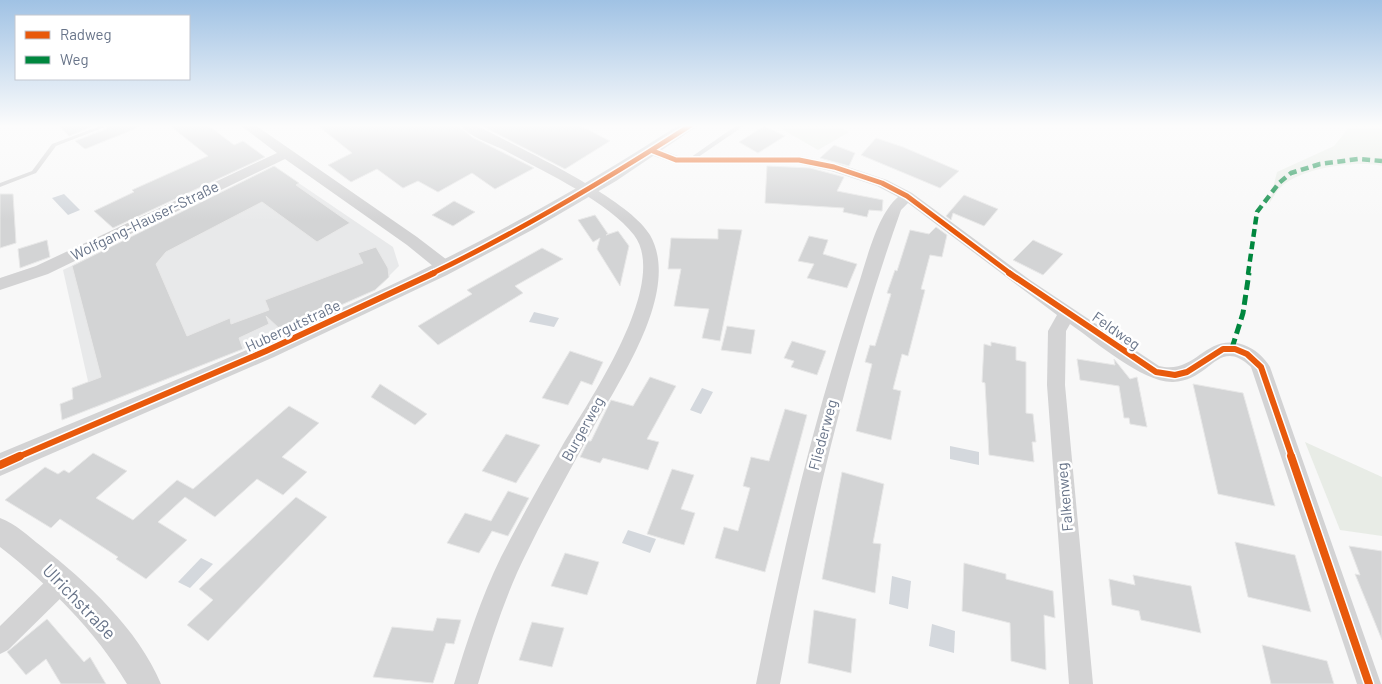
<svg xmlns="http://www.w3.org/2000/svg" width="1382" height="684" viewBox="0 0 1382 684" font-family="Barlow,sans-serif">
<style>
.built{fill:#e8e9ea}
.green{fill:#e8ece6}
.water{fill:#d4d8dd}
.building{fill:#d3d4d5;stroke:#e8e8e8}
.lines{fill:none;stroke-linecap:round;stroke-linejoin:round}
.service{fill:#d3d3d4;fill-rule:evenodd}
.minor{fill:#d3d3d4;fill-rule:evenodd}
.tertiary{fill:#d3d3d4;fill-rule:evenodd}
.quiet-far1{stroke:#00873e;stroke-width:4.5;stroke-dasharray:8 4.5;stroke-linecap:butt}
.quiet{stroke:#00873e;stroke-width:5;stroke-dasharray:10 5;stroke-linecap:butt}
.cycleway-far2-casing{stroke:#fff;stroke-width:8}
.cycleway-far1-casing{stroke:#fff;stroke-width:9}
.cycleway-casing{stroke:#fff;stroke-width:11}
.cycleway-far2{stroke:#e8590c;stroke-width:5}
.cycleway-far1{stroke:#e8590c;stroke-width:6}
.cycleway{stroke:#e8590c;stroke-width:8}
.labels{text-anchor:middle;stroke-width:5;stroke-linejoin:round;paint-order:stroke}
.street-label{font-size:15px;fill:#687489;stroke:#fff}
.near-street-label{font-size:18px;fill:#687489;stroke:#fff}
</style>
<rect width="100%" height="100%" fill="#f8f8f8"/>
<path class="built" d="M 275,167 L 393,247 L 399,266 L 375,290 L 243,349 L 94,408 L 63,270 Z"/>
<g class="green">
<path d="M 775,125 L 836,125 L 849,132 L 818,150 Z"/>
<path d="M 1351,125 L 1382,125 L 1382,166 C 1356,160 1299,168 1280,188 C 1276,192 1272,199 1269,204 L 1277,172 L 1334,146 Z"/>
<path d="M 1305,442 L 1382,477 L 1382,536 L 1340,530 Z"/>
</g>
<g class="water">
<path d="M 64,194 L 80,210 L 68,215 L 52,198 Z"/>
<path d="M 534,312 L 559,318 L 554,327 L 529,322 Z"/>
<path d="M 702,388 L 713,392 L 701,414 L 690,410 Z"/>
<path d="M 950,446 L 979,452 L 979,465 L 950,459 Z"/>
<path d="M 628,530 L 656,539 L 650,553 L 622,543 Z"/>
<path d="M 201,558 L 213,564 L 190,588 L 178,582 Z"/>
<path d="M 892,576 L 911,581 L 908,609 L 889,604 Z"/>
<path d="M 932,624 L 955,631 L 954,653 L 929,646 Z"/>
</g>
<g class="building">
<path d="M 58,125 L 97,125 L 69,136 Z"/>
<path d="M 106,125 L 142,125 L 142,126 L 85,149 L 75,141 L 106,129 Z"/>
<path d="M 169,125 L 208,125 L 234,145 L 243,141 L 265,157 L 113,228 L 94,211 L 134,192 L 132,190 L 208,156 Z"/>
<path d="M 317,125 L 458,125 L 472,137 L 534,168 L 495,189 L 472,173 L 438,192 L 418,181 L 403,188 L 377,169 L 351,182 L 328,165 L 352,153 Z"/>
<path d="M 480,125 L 579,125 L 610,141 L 565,169 Z"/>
<path d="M 764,126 L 785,136 L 758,153 L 739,142 Z"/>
<path d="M 876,138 L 903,147 L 959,171 L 940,188 L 861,155 Z"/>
<path d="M 834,145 L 855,153 L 849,166 L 820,158 Z"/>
<path d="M 274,166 L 299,183 L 296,185 L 350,223 L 317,242 L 262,202 L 166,252 L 156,264 L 187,336 L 230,318 L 231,324 L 269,310 L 265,300 L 363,263 L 358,253 L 376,247 L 388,268 L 389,277 L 375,290 L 282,331 L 266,316 L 269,324 L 239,338 L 243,349 L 62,420 L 60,404 L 73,399 L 72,388 L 101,377 L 72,266 Z"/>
<path d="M 767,166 L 810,168 L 844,177 L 837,191 L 883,200 L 882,211 L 869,210 L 867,217 L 843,212 L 844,208 L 765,203 Z"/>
<path d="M 0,194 L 13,194 L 16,243 L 0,248 Z"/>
<path d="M 964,195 L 998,209 L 984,226 L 953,213 L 951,220 L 946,216 Z"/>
<path d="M 454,201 L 475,212 L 453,226 L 432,215 Z"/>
<path d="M 595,215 L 608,234 L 606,235 L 618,231 L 629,246 L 620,286 L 597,249 L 600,238 L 593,242 L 578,220 Z"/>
<path d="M 936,227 L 947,235 L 942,257 L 930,255 L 921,289 L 925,290 L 908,356 L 902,354 L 893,389 L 901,391 L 891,440 L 856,431 L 872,364 L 865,362 L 870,345 L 875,346 L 891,294 L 887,293 L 895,270 L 897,271 L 910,230 L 929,234 Z"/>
<path d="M 718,229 L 742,230 L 720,341 L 702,338 L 709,309 L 674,306 L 681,269 L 668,269 L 671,238 L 718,239 Z"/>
<path d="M 809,236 L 828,240 L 823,254 L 857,264 L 847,288 L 807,278 L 814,264 L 798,261 Z"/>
<path d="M 47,240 L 50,257 L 20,268 L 18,249 Z"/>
<path d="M 1033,240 L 1063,254 L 1043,275 L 1013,260 Z"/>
<path d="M 542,248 L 563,259 L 515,286 L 523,293 L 438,345 L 418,326 L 472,294 L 467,290 Z"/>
<path d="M 727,326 L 755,330 L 751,354 L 721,350 Z"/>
<path d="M 792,341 L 826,351 L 817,375 L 791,367 L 794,361 L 784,358 Z"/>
<path d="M 991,342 L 1016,347 L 1016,360 L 1026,362 L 1026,413 L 1033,414 L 1036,442 L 1032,442 L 1034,462 L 989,455 L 985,383 L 982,382 L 984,344 L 991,346 Z"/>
<path d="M 570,351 L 603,362 L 592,385 L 581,381 L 568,405 L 542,398 Z"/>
<path d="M 1077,359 L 1115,365 L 1114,359 L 1130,379 L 1137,377 L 1147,427 L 1130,424 L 1129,418 L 1124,418 L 1119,386 L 1080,380 Z"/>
<path d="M 650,377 L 676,386 L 647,439 L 659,442 L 648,470 L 603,458 L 600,463 L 580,457 L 588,441 L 591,441 L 611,400 L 633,406 Z"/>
<path d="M 380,384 L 427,414 L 415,425 L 371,397 Z"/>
<path d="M 1193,384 L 1243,393 L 1275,506 L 1218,494 Z"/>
<path d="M 289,406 L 319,423 L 282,457 L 307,472 L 283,495 L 257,479 L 215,517 L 185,497 L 158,522 L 187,540 L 146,579 L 116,559 L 118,557 L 60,519 L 51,528 L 5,500 L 45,467 L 58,474 L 64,470 L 69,473 L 93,453 L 127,471 L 96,498 L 133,520 L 177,480 L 193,489 Z"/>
<path d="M 785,409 L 807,415 L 765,572 L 715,558 L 724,527 L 738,531 L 750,488 L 743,486 L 751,457 L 769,461 Z"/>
<path d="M 506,434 L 540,445 L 516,483 L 482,471 Z"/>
<path d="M 672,469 L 694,475 L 681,509 L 695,513 L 684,545 L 647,534 Z"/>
<path d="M 842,472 L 884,484 L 873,543 L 881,544 L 875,593 L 822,579 Z"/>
<path d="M 508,491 L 529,498 L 508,536 L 492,531 L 479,553 L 447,543 L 465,513 L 491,521 Z"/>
<path d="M 296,497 L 327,517 L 208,641 L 187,625 L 213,600 L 199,589 Z"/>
<path d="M 1235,542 L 1295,555 L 1311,612 L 1248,597 Z"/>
<path d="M 1349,546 L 1382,551 L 1382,640 L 1355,574 L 1360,575 Z"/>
<path d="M 565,553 L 599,562 L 587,595 L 551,586 Z"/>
<path d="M 964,563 L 1006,574 L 1006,579 L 1053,591 L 1055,618 L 1044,615 L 1046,670 L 1011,661 L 1010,623 L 962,611 Z"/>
<path d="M 1133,575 L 1191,586 L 1201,633 L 1141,620 L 1139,611 L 1112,605 L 1109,579 L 1135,585 Z"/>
<path d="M 814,610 L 856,619 L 851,673 L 808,663 Z"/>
<path d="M 437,618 L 461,620 L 454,644 L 446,643 L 433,683 L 373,677 L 392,627 L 433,631 Z"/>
<path d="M 47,619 L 84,662 L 90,657 L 106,684 L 61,684 L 46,659 L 26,675 L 7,652 Z"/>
<path d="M 532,622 L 564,628 L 552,667 L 519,660 Z"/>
<path d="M 1262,645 L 1327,661 L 1334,684 L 1271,684 Z"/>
</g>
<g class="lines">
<g class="service">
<path d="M 737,125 L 745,125 L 691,162 L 687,162 L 687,160 Z"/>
<path d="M 100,126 L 104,126 L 105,127 L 56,146 L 36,173 L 0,187 L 0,183 L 32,171 L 52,144 Z"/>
</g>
<g class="minor">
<path d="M 240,125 L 255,125 L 417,237 L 451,263 L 453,267 L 451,271 L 439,271 L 407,245 L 285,159 L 48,274 L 0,290 L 0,278 L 36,266 L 277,153 Z"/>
<path d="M 460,125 L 476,125 C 517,147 629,198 650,235 C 682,291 618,382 592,430 C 570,470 548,509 528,550 C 506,593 492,638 478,684 L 454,684 C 467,641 481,598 501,557 C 520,520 540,484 561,448 C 586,405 671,284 634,235 C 608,201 541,170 502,149 C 489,143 468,136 460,125 Z"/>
<path d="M 653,147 L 678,156 L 799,156 L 839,164 L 887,180 L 912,193 L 1030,280 L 1159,366 C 1197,375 1205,332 1244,345 C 1255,349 1264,357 1270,367 L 1381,684 L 1357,684 L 1251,367 C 1217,336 1212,381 1173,382 C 1143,383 1095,341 1070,324 L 1066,331 L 1065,385 L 1093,684 L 1069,684 L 1047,385 L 1048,331 L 1057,315 L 908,203 L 901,210 C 846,365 810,523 780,684 L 756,684 C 783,549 814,416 858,286 C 867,259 877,215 898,197 L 877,186 L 831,171 L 799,164 L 676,164 L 648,154 L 646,151 Z"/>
<path d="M 62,570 L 70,573 L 73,581 L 70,589 L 8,650 L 0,654 L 0,626 L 54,573 Z"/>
</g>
<g class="tertiary">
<path d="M 679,125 L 699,125 L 616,181 L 532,230 L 447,275 L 274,357 L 0,476 L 0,453 C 174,380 353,311 519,220 C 574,191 627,158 679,125 Z"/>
<path d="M 0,518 C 16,524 28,536 41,546 C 87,582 138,629 161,684 L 127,684 C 95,630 50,586 0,547 Z"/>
</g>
<path class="quiet-far1" d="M 1248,274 L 1257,212 L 1279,183 L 1291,173 L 1320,164 L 1358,159 L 1382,161"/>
<path class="quiet" d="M 1232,348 L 1243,313 L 1249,273"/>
<defs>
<g id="cycleway-far2">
<path d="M 653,151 L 676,160 L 799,160 L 834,167 L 882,183 L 907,196 L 1011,274"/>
<path d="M 431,274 C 521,231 607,179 691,125"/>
</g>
<g id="cycleway-far1">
<path d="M 1009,273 L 1156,372 L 1175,375 L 1187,372 L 1223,349 L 1235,349 L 1247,354 L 1261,367 L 1292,457"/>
<path d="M 18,457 L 266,351 L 434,273"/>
</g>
<g id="cycleway">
<path d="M 1291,456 L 1369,684"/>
<path d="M 0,465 L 20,456"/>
</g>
</defs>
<use href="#cycleway-far2" class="cycleway-far2-casing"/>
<use href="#cycleway-far1" class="cycleway-far1-casing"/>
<use href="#cycleway" class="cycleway-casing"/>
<use href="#cycleway-far2" class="cycleway-far2"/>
<use href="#cycleway-far1" class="cycleway-far1"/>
<use href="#cycleway" class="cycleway"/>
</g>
<linearGradient id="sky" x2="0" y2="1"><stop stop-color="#a0c2e4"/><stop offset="0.57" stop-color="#fcfcfc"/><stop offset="1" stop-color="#fcfcfc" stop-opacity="0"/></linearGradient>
<rect width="1382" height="221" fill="url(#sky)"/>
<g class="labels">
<g class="street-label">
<text transform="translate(145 221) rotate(-26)" y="5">Wolfgang-Hauser-Straße</text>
<text transform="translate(293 326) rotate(-25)" y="5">Hubergutstraße</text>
<text transform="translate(1116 331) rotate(35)" y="5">Feldweg</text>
<text transform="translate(583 429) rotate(-61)" y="5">Burgerweg</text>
<text transform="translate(823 435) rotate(-75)" y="5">Fliederweg</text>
<text transform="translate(1065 497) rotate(-95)" y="5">Falkenweg</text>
</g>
<g class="near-street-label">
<text transform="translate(79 602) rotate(46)" y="6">Ulrichstraße</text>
</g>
</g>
<rect x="15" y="15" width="175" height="65" fill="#ffffff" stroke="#c3c7d0"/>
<rect x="25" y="31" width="25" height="8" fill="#e8590c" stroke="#c3c7d0"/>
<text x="60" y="40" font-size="15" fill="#687489">Radweg</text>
<rect x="25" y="56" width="25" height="8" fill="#00873e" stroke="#c3c7d0"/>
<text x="60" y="65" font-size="15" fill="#687489">Weg</text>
</svg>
